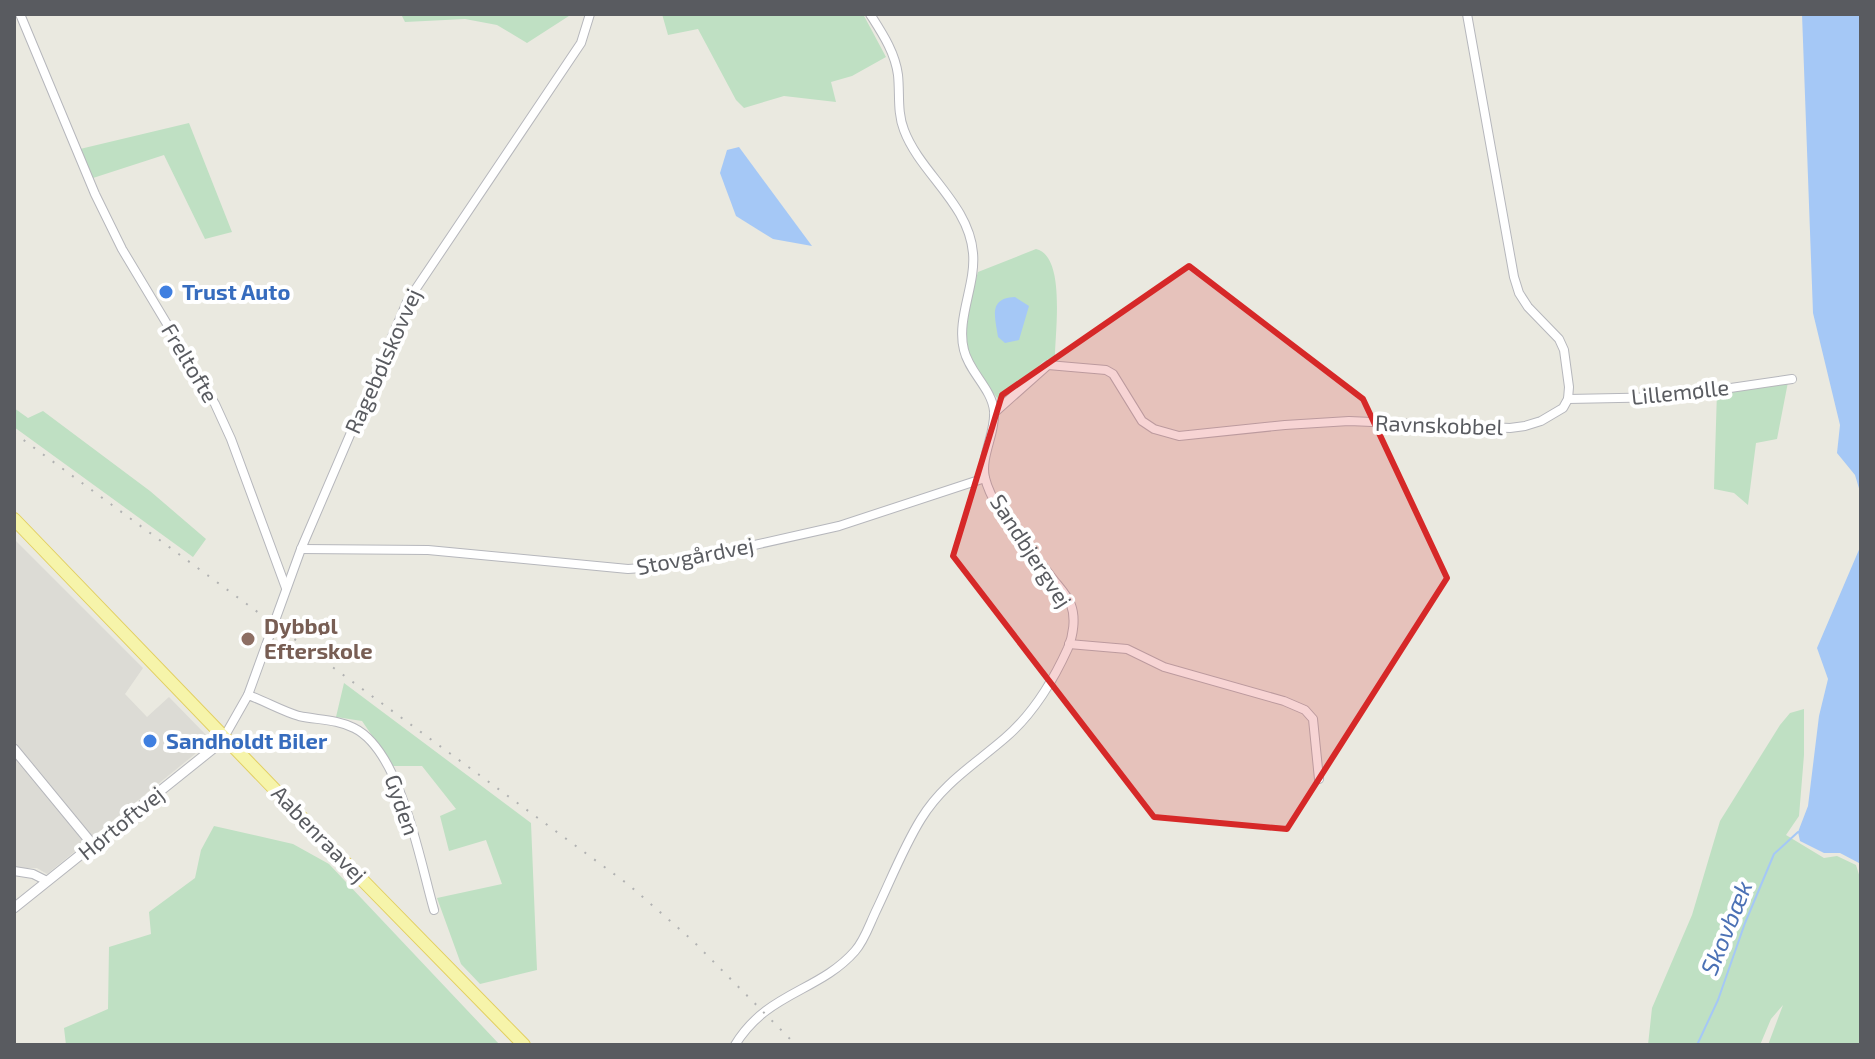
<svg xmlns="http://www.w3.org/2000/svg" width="1875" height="1059" viewBox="0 0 1875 1059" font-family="'Exo 2',sans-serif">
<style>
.industrial{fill:#dcdbd5}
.green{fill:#bfe0c3}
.water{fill:#a5c8f6}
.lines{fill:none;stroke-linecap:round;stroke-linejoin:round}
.stream{stroke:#a5c8f6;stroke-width:2}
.minor-casing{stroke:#b6b7bc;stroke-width:10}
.tertiary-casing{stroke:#b6b7bc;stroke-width:11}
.primary-casing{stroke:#e2cf62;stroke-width:14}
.minor{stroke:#fff;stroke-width:8}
.tertiary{stroke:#fff;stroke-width:9}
.primary{stroke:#f6f4aa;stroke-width:12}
.rail{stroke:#b1b2b2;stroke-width:2;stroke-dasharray:2 10;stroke-linecap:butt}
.marked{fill:#d62828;fill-opacity:0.2;stroke:#d62828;stroke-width:6;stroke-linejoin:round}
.shop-dot{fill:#3f7fe0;stroke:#fff;stroke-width:3}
.education-dot{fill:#8d6e63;stroke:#fff;stroke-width:3}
.labels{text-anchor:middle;stroke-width:8;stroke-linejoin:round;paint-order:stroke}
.shop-label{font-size:22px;font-weight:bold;fill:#366cbe;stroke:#fff;text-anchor:start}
.street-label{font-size:22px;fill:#595b60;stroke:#fff}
.education-label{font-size:22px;font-weight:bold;fill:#785e54;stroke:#fff;text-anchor:start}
.water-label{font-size:24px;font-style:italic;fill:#4b71b5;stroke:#fff}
</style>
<rect width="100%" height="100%" fill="#eae9e0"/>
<path class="industrial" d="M 14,539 L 143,668 L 125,694 L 147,717 L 169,697 L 207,736 L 195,754 L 47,874 L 37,868 L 14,868 Z"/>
<g class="green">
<path d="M 401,14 L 572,14 L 527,43 L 497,25 L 465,19 L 405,22 Z"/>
<path d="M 662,14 L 863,14 L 886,57 L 852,76 L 831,82 L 836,102 L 784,96 L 744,108 L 736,100 L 698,29 L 668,35 Z"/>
<path d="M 189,123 L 232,232 L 205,239 L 164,155 L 93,178 L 80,149 Z"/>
<path d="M 1036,249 C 1066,256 1055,332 1055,357 L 1044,361 L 1000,402 C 990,388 978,374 971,360 C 958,334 971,298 978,272 Z"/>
<path d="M 1788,382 L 1777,439 L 1756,443 L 1748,505 L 1734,493 L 1714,489 L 1717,391 Z"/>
<path d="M 14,408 L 28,418 L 43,411 L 150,491 L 206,539 L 193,557 L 14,427 Z"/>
<path d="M 344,683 L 531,823 L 537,970 L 480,984 L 461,964 L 437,898 L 502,884 L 486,840 L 449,851 L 440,816 L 456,809 L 422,766 L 393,766 L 362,721 L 336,717 Z"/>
<path d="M 1804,709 L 1804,755 L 1799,816 L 1786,835 L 1824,858 L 1837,856 L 1856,865 L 1861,881 L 1861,1045 L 1768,1045 L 1783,1005 L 1771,1019 L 1760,1045 L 1648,1045 L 1652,1008 L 1692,915 L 1720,821 L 1780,725 L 1790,713 Z"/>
<path d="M 214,826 L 293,844 L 329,864 L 500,1045 L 66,1045 L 64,1028 L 108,1009 L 109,947 L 151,934 L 149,912 L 195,878 L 201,850 Z"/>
</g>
<g class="water">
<path d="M 1802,14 L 1861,14 L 1861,495 L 1855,475 L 1837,453 L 1840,425 L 1813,313 Z"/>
<path d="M 739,147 L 812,246 L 773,239 L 736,216 L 720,173 L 727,150 Z"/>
<path d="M 1015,297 L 1029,306 L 1019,340 L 1005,343 L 998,337 C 995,317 988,298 1015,297 Z"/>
<path d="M 1861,545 L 1861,868 L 1859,863 L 1840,853 L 1824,853 L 1800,841 L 1798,832 L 1808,806 L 1819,716 L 1828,679 L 1817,648 Z"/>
</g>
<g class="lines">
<g class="stream">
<path d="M 452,1045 L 460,1044"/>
<path d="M 1697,1045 L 1718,1000 L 1745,923 L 1774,854 L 1798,832"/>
</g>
<defs>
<g id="minor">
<path d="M 20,14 L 95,194 L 122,249 L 215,404 L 231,439 L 286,588"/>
<path d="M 1568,399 L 1669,397 L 1792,379"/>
<path d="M 994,413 L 1048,365 L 1106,370 L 1113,374 L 1142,421 L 1154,429 L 1179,436 L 1285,425 L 1349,421 L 1510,428 L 1525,426 L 1541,421 L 1563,408 L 1568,399 L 1569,387 L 1564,350 L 1559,339 L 1528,307 L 1519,293 L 1514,277 L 1467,14"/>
<path d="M 301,549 L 428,550 L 628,569 L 656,567 L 839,526 L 985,478"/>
<path d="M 1069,644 L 1127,649 L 1164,667 L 1284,701 L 1305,710 L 1313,719 L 1319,779"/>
<path d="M 248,695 C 265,701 282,711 299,716 C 317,720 337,719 354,728 C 401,751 420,862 434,910"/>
<path d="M 223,739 L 248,695 L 301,549 L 407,302 L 581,43 L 590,14"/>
<path d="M 14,871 L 33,874 L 47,881"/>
<path d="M 735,1045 C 767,992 819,992 855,951 C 864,941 869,926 875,913 C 890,882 903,848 921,819 C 942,784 975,764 1005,738 C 1032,715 1053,681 1068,648 C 1073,636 1076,618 1071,605 C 1067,594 1057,585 1050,575 C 1029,548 993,511 985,478 C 980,456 996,433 994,411 C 992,389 969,372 964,350 C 956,319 976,285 973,253 C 969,204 920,173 904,130 C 897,112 900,94 898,75 C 895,52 882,33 870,14"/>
</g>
<g id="tertiary">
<path d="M 14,749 L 93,845"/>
<path d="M 14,908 L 220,743"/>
</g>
<path id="primary" d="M 14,519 L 333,850 L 524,1045"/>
</defs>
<use href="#minor" class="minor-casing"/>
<use href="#tertiary" class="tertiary-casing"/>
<use href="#primary" class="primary-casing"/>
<use href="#minor" class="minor"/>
<use href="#tertiary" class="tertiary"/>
<use href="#primary" class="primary"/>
<path class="rail" d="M 14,433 L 629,885 L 692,940 L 796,1045"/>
</g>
<path class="marked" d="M 1189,266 L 1363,399 L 1447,578 L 1287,829 L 1154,817 L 953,556 L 1002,395 Z"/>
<g class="shop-dot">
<circle cx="166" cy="292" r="8"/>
<circle cx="150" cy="741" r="8"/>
</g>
<circle class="education-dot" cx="248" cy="639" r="8"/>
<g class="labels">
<g class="shop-label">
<text x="182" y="300">Trust Auto</text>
<text x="166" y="749">Sandholdt Biler</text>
</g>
<g class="street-label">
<text transform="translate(383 361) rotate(-66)" y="8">Ragebølskovvej</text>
<text transform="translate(190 363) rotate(59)" y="8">Freltofte</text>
<text transform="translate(1680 392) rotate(-6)" y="8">Lillemølle</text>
<text transform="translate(1439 425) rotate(2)" y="8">Ravnskobbel</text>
<text transform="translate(1031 551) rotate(57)" y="8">Sandbjergvej</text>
<text transform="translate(695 556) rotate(-11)" y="8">Stovgårdvej</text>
<text transform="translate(402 805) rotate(71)" y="8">Gyden</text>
<text transform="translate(121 823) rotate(-39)" y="8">Hørtoftvej</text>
<text transform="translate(319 834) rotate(46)" y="8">Aabenraavej</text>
</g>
<g class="education-label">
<text x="264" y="634">Dybbøl<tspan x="264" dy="25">Efterskole</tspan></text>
</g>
<g class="water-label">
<text transform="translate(1727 928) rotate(-68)" y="8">Skovbæk</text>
</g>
</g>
<rect width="1875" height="1059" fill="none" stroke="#595b60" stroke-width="32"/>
</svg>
